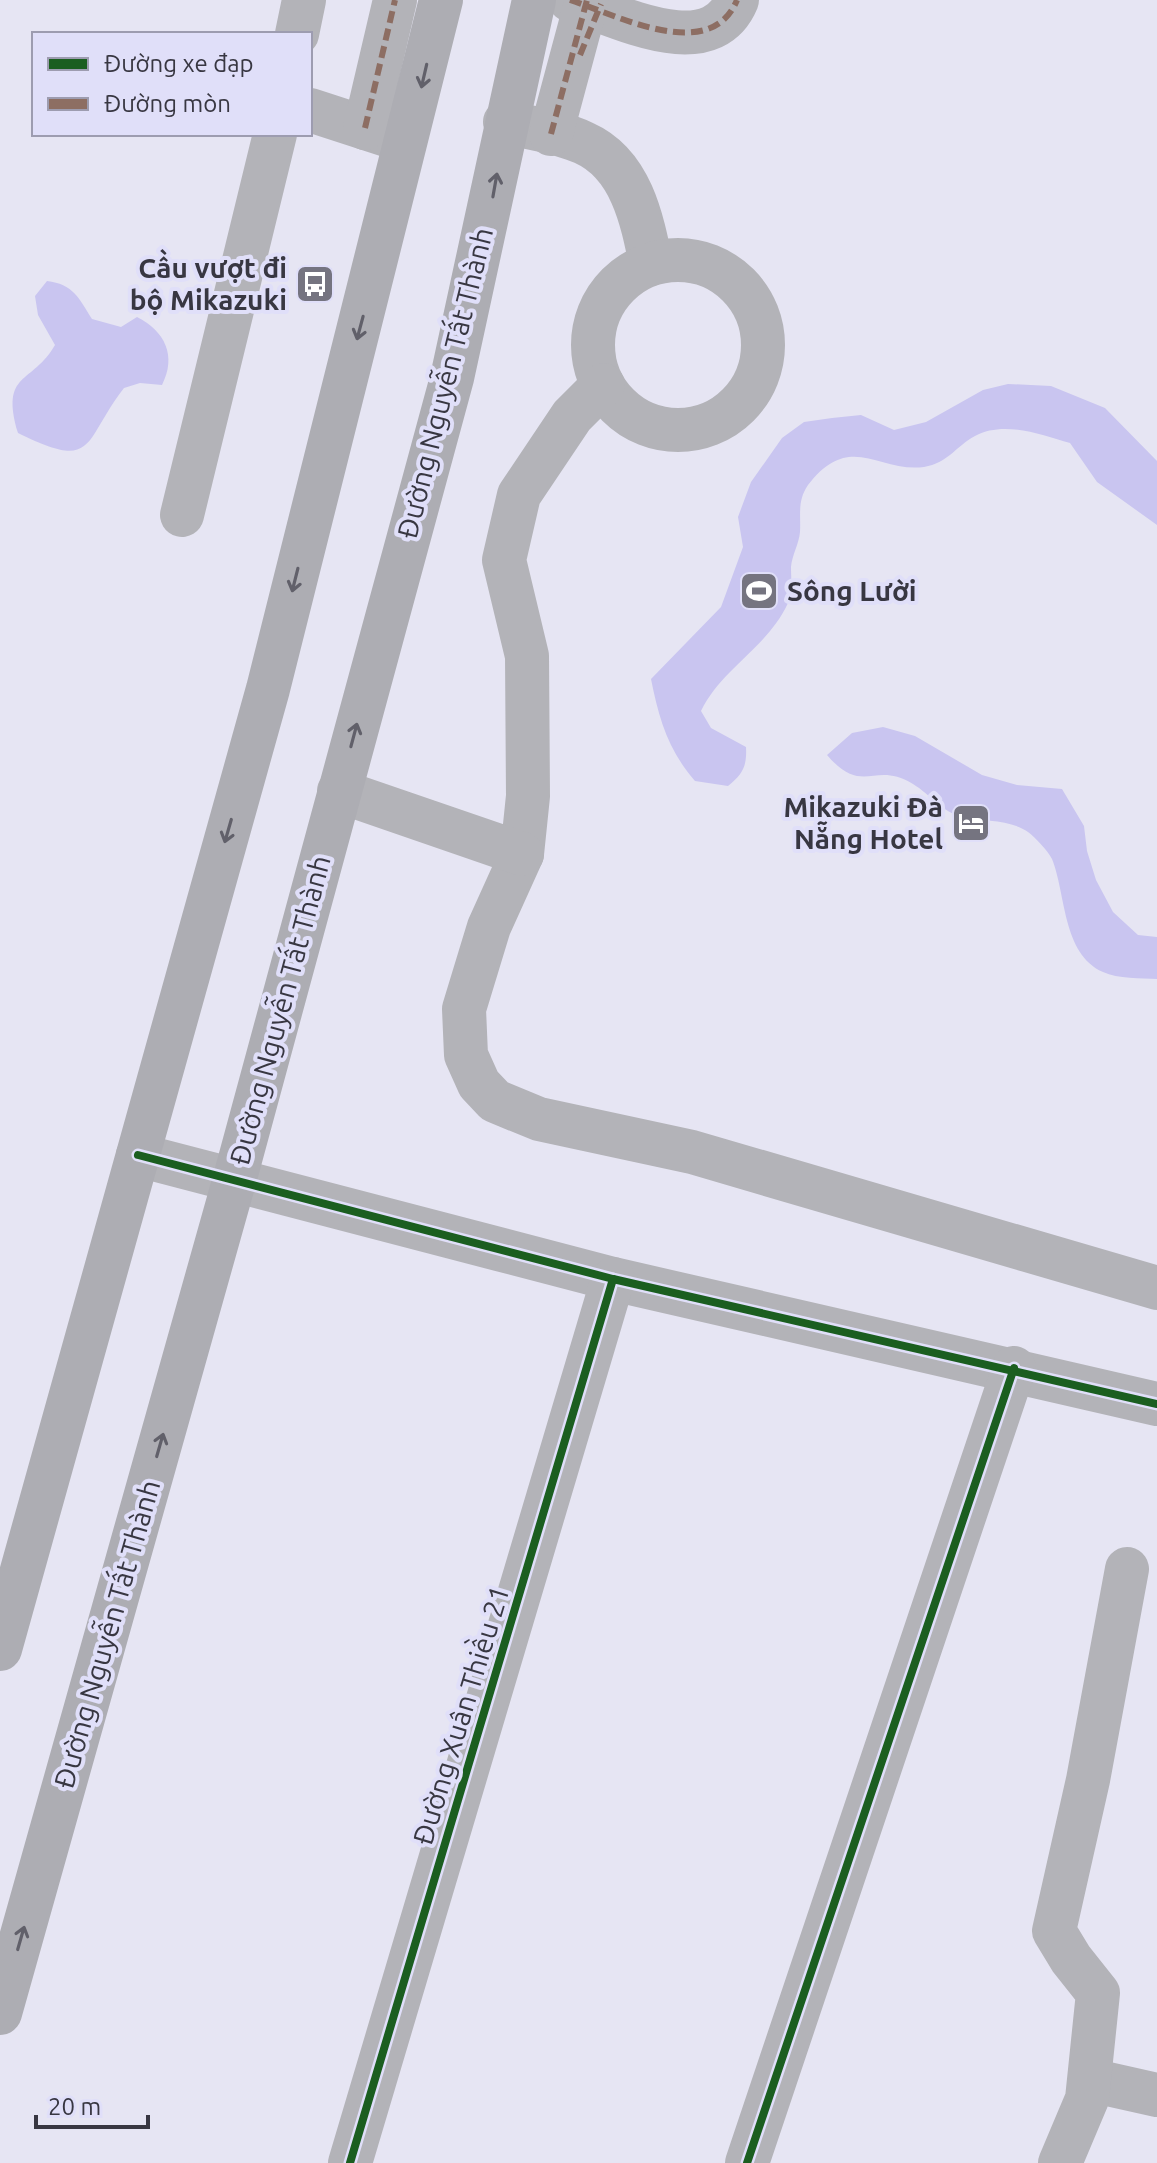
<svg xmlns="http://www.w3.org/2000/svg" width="1157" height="2163" viewBox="0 0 1157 2163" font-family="Ubuntu,sans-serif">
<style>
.water{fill:#c9c5f0}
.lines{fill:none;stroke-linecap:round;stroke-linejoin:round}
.minor{stroke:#b3b3b8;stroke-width:44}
.major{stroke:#adadb3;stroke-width:44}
.quiet{stroke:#8d6e63;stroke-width:6;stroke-dasharray:12 6;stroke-linecap:butt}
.cycleway-casing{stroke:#e0dff9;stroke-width:13}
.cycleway{stroke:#1b5e20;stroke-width:8}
.oneway{stroke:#61606a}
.labels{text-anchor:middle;stroke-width:8;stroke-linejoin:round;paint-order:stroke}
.poi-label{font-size:28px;font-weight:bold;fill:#383742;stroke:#e0dff9;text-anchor:end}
.street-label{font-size:28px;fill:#383742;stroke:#e0dff9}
</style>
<rect width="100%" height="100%" fill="#e6e5f3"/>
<g class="water">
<path d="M 47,281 C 73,284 79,298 92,319 L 121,327 L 137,317 C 165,331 177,356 162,385 L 140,383 L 124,388 C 82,442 97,472 18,433 C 0,371 32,385 55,345 L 38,315 L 35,296 Z"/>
<path d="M 1008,384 L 1051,386 L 1105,408 L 1157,461 L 1157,525 L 1097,482 L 1070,443 C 1041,435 1004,420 975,436 C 955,447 948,463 924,467 C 879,473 850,430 808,485 C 797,501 801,515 800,532 C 799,544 792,555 791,567 C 791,578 793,594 788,603 C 768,647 722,668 701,711 L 711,728 L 746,747 C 747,766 743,774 728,786 L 695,781 C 668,750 659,719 651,679 L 721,607 L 743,547 L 738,517 L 751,482 L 782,438 L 804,422 L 832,418 L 861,415 L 894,430 L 926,422 L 983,390 Z"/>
<path d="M 883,727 L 915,736 L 982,775 L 1017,785 L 1062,789 L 1084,826 L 1087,851 L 1096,880 L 1113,912 L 1138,935 L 1157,937 L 1157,979 C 1141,978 1118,979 1103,972 C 1062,954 1066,893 1052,859 C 1048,851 1035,837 1028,832 C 1012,820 982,821 963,817 C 941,812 931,795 913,784 C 874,760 863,797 827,755 L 852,733 Z"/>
</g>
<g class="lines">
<g class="minor">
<path d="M 570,0 C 617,15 710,65 737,0"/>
<path d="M 297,34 L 304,0"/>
<path d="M 310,110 L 390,136"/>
<path d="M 505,122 C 530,128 561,132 584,143 C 631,164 642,219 651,264"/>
<path d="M 365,128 L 395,0"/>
<path d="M 551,134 L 587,0"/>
<circle cx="678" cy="345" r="85"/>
<path d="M 603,385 L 572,416 L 519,495 L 504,560 L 527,656 L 528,796 L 522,854 L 489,927 L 464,1009 L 466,1055 L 479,1084 L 495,1101 L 539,1119 L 692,1152 L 1157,1288"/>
<path d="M 182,515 L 275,134"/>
<path d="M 339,791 L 522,854"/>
<path d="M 138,1155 L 613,1279 L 1157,1404"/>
<path d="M 1090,2080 L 1157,2095"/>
<path d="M 350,2163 L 613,1279"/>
<path d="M 747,2163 L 1014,1368"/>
<path d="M 1060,2163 L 1087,2099 L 1098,1993 L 1071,1959 L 1054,1931 L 1088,1780 L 1127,1569"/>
</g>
<g class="major">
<path d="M 0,1649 L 268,689 L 441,0"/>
<path d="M 0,2013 L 235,1178 L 452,378 L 534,0"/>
</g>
<g class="quiet">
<path d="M 570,0 C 617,15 710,65 737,0"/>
<path d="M 580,55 L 601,4"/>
<path d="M 365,128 L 395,0"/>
<path d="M 551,134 L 587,0"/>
</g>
<defs>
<g id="cycleway">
<path d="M 138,1155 L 613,1279 L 1157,1404"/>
<path d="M 350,2163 L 613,1279"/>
<path d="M 747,2163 L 1014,1368"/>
</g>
</defs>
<use href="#cycleway" class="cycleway-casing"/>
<use href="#cycleway" class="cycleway"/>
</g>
<defs><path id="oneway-shaft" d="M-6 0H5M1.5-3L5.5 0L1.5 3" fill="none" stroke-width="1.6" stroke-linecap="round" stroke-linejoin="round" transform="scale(2)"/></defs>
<g class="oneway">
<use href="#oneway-shaft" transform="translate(424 76) rotate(103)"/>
<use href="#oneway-shaft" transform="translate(495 185) rotate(-80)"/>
<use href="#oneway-shaft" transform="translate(360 328) rotate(105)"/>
<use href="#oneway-shaft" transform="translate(295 580) rotate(104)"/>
<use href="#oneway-shaft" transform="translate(354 735) rotate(-75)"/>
<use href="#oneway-shaft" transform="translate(228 831) rotate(106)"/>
<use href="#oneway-shaft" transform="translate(160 1445) rotate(-74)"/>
<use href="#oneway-shaft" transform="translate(21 1938) rotate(-74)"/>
</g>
<defs>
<symbol id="bus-square" viewBox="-11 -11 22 22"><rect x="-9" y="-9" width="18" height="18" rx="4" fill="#757480" stroke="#e0dff9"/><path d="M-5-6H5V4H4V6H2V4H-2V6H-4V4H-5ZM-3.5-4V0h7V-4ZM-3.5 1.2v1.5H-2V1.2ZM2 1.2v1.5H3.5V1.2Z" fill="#fff"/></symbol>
<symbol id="stadium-square" viewBox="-11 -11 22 22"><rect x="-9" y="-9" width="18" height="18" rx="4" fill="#757480" stroke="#e0dff9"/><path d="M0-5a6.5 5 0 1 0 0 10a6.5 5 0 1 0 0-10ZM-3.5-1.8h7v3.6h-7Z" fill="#fff"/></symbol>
<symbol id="hotel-square" viewBox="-11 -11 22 22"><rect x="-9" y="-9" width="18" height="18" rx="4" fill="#757480" stroke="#e0dff9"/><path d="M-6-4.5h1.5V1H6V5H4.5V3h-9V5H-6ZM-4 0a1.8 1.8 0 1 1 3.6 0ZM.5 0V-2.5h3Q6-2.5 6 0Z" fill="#fff"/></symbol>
</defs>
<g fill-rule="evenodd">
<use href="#bus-square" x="293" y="262" width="44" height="44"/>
<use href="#stadium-square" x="737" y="569" width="44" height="44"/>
<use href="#hotel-square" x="949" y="801" width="44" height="44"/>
</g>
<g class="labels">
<g class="poi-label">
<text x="287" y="278">Cầu vượt đi<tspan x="287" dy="32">bộ Mikazuki</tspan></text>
<text x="787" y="601" text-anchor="start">Sông Lười</text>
<text x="943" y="817">Mikazuki Đà<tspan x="943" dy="32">Nẵng Hotel</tspan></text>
</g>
<g class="street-label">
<text transform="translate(445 383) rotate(-76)" y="10">Đường Nguyễn Tất Thành</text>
<text transform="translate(280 1010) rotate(-75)" y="10">Đường Nguyễn Tất Thành</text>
<text transform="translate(107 1634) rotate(-74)" y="10">Đường Nguyễn Tất Thành</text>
<text transform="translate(461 1715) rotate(-73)" y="10">Đường Xuân Thiều 21</text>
</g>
</g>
<rect x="32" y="32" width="280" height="104" fill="#e0dff9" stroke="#9d9cb0" stroke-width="2"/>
<rect x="48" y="58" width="40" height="12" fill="#1b5e20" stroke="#9d9cb0" stroke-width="2"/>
<text x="104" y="72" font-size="24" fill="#383742">Đường xe đạp</text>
<rect x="48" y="98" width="40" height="12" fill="#8d6e63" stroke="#9d9cb0" stroke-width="2"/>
<text x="104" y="112" font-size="24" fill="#383742">Đường mòn</text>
<path d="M36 2115v12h112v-12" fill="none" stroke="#383742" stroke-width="4"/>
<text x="48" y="2115" font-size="24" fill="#383742" stroke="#e0dff9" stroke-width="6" paint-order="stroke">20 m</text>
</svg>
